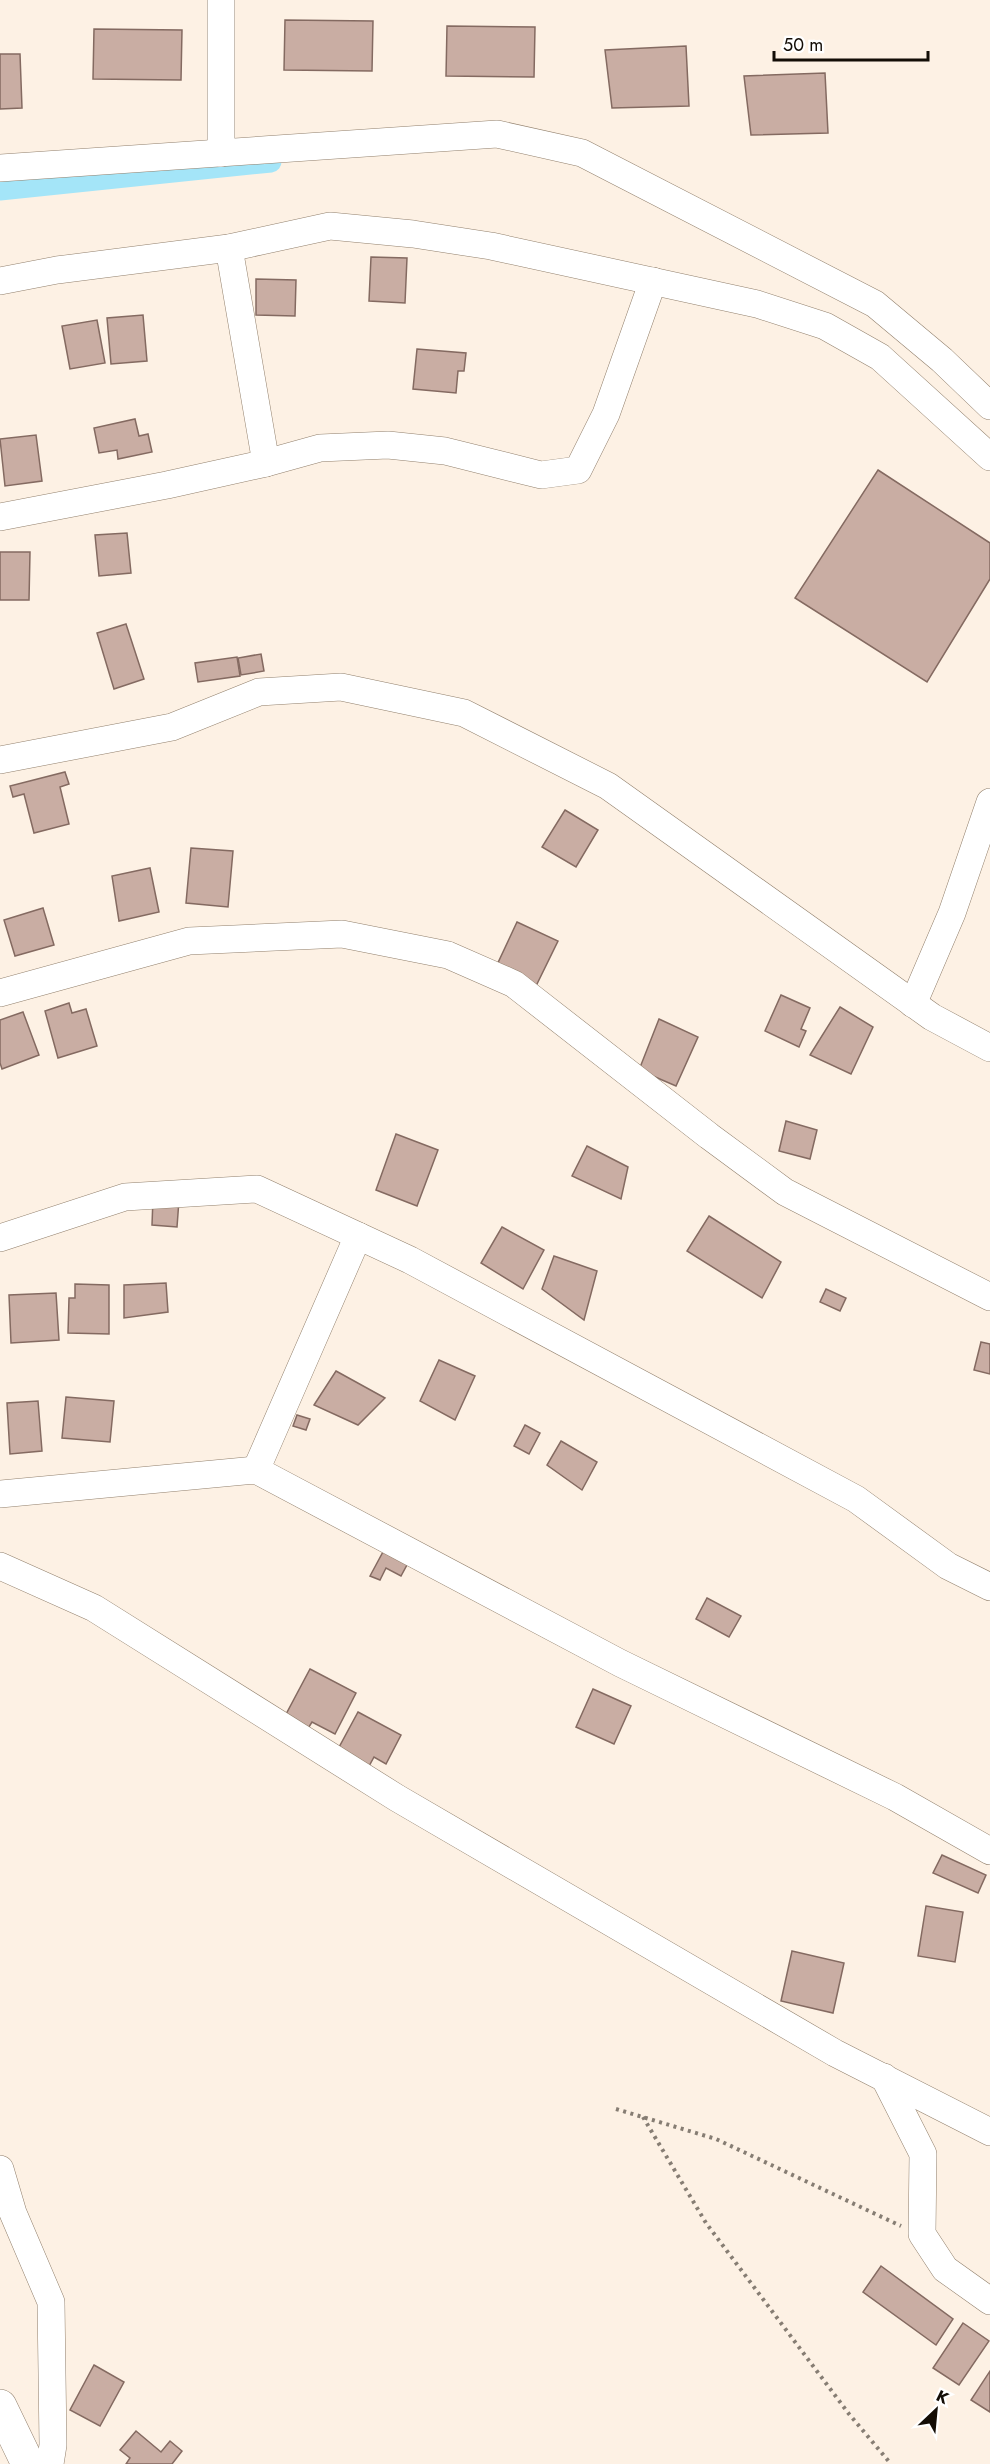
<svg xmlns="http://www.w3.org/2000/svg" width="990" height="2464" viewBox="0 0 990 2464" font-family="Jost,sans-serif">
<style>
.lines{fill:none;stroke-linecap:round;stroke-linejoin:round}
.canal{stroke:#a4e5f8;stroke-width:21}
.building{fill:#c9ada3;stroke:#846a61;stroke-width:1.5}
.minor-casing{stroke:#92806d;stroke-width:28}
.major-casing{stroke:#92806d;stroke-width:34}
.path{stroke:#867d73;stroke-width:4;stroke-dasharray:3 4.5;stroke-linecap:butt}
.minor{stroke:#fff;stroke-width:27}
.major{stroke:#fff;stroke-width:33}
</style>
<rect width="100%" height="100%" fill="#fdf1e4"/>
<g class="lines">
<path class="canal" d="M 0,190 L 271,162"/>
</g>
<g class="building">
<path d="M 285,20 L 373,21 L 372,71 L 284,70 Z"/>
<path d="M 447,26 L 535,27 L 534,77 L 446,76 Z"/>
<path d="M 94,29 L 182,30 L 181,80 L 93,79 Z"/>
<path d="M 686,46 L 689,106 L 612,108 L 605,50 Z"/>
<path d="M 0,54 L 20,54 L 22,108 L 0,109 Z"/>
<path d="M 825,73 L 828,133 L 751,135 L 744,76 Z"/>
<path d="M 371,257 L 407,258 L 405,303 L 369,301 Z"/>
<path d="M 256,279 L 296,280 L 295,316 L 256,315 Z"/>
<path d="M 143,315 L 147,361 L 111,364 L 107,318 Z"/>
<path d="M 97,320 L 105,363 L 70,369 L 62,326 Z"/>
<path d="M 417,349 L 466,353 L 464,371 L 458,371 L 456,393 L 413,389 Z"/>
<path d="M 135,419 L 139,436 L 148,434 L 152,452 L 118,459 L 117,450 L 99,453 L 94,428 Z"/>
<path d="M 36,435 L 42,481 L 5,486 L 0,439 Z"/>
<path d="M 878,470 L 990,543 L 990,579 L 927,682 L 795,598 Z"/>
<path d="M 127,533 L 131,573 L 99,576 L 95,535 Z"/>
<path d="M 0,552 L 30,552 L 29,600 L 0,600 Z"/>
<path d="M 126,624 L 144,679 L 114,689 L 97,633 Z"/>
<path d="M 261,654 L 264,671 L 241,675 L 238,658 Z"/>
<path d="M 237,657 L 240,676 L 198,682 L 195,663 Z"/>
<path d="M 65,772 L 69,784 L 60,787 L 69,824 L 34,833 L 24,794 L 13,797 L 10,786 Z"/>
<path d="M 565,810 L 598,830 L 576,867 L 542,847 Z"/>
<path d="M 191,848 L 233,851 L 228,907 L 186,903 Z"/>
<path d="M 150,868 L 159,912 L 119,921 L 112,876 Z"/>
<path d="M 43,908 L 54,945 L 15,956 L 4,920 Z"/>
<path d="M 517,922 L 558,941 L 536,986 L 496,967 Z"/>
<path d="M 781,995 L 810,1008 L 801,1029 L 806,1031 L 799,1047 L 765,1031 Z"/>
<path d="M 69,1003 L 72,1013 L 86,1009 L 97,1046 L 58,1058 L 45,1011 Z"/>
<path d="M 840,1007 L 873,1027 L 851,1074 L 810,1055 Z"/>
<path d="M 23,1012 L 39,1055 L 2,1069 L 0,1063 L 0,1020 Z"/>
<path d="M 659,1019 L 698,1037 L 676,1086 L 639,1070 Z"/>
<path d="M 786,1121 L 817,1130 L 810,1159 L 779,1151 Z"/>
<path d="M 396,1134 L 438,1150 L 417,1206 L 376,1190 Z"/>
<path d="M 587,1146 L 628,1167 L 621,1199 L 572,1176 Z"/>
<path d="M 153,1198 L 179,1200 L 177,1227 L 152,1225 Z"/>
<path d="M 709,1216 L 781,1262 L 762,1298 L 687,1251 Z"/>
<path d="M 502,1227 L 544,1250 L 523,1289 L 481,1263 Z"/>
<path d="M 554,1256 L 597,1271 L 584,1320 L 542,1289 Z"/>
<path d="M 166,1283 L 168,1312 L 124,1318 L 124,1285 Z"/>
<path d="M 75,1284 L 109,1285 L 109,1334 L 68,1333 L 69,1298 L 75,1298 Z"/>
<path d="M 826,1289 L 846,1298 L 840,1311 L 820,1302 Z"/>
<path d="M 56,1293 L 59,1340 L 11,1343 L 9,1295 Z"/>
<path d="M 981,1342 L 990,1344 L 990,1374 L 974,1370 Z"/>
<path d="M 439,1360 L 475,1376 L 455,1420 L 420,1401 Z"/>
<path d="M 336,1371 L 385,1398 L 358,1425 L 314,1405 Z"/>
<path d="M 66,1397 L 114,1401 L 110,1442 L 62,1438 Z"/>
<path d="M 38,1401 L 42,1451 L 10,1454 L 7,1403 Z"/>
<path d="M 297,1415 L 310,1419 L 306,1430 L 293,1426 Z"/>
<path d="M 525,1425 L 540,1433 L 529,1454 L 514,1446 Z"/>
<path d="M 561,1441 L 597,1462 L 582,1490 L 547,1465 Z"/>
<path d="M 384,1550 L 408,1563 L 401,1576 L 386,1568 L 380,1580 L 370,1576 Z"/>
<path d="M 707,1598 L 741,1616 L 729,1637 L 696,1619 Z"/>
<path d="M 310,1669 L 356,1693 L 335,1734 L 312,1722 L 307,1730 L 284,1718 Z"/>
<path d="M 593,1689 L 631,1706 L 614,1744 L 576,1727 Z"/>
<path d="M 358,1712 L 401,1735 L 386,1764 L 374,1757 L 368,1768 L 337,1751 Z"/>
<path d="M 942,1855 L 986,1875 L 978,1893 L 933,1873 Z"/>
<path d="M 926,1906 L 963,1912 L 955,1962 L 918,1956 Z"/>
<path d="M 792,1951 L 844,1963 L 833,2013 L 781,2001 Z"/>
<path d="M 881,2266 L 953,2319 L 936,2345 L 863,2292 Z"/>
<path d="M 963,2323 L 989,2341 L 959,2385 L 933,2368 Z"/>
<path d="M 94,2365 L 124,2382 L 100,2426 L 70,2410 Z"/>
<path d="M 990,2371 L 990,2412 L 971,2400 Z"/>
<path d="M 136,2431 L 161,2452 L 170,2441 L 182,2451 L 172,2464 L 126,2464 L 130,2458 L 120,2450 Z"/>
</g>
<g class="lines">
<defs>
<g id="minor">
<path d="M 221,0 L 221,153"/>
<path d="M 0,168 L 497,134 L 582,153 L 875,304 L 942,360 L 990,406"/>
<path d="M 229,248 L 266,463"/>
<path d="M 0,281 L 57,270 L 229,248 L 330,226 L 413,234 L 491,246 L 757,304 L 825,326 L 880,357 L 990,457"/>
<path d="M 0,517 L 167,485 L 266,463 L 320,448 L 388,445 L 445,451 L 541,475 L 578,470 L 606,414 L 653,281"/>
<path d="M 0,760 L 172,727 L 259,692 L 341,687 L 464,713 L 608,786 L 932,1017 L 990,1048"/>
<path d="M 0,993 L 189,941 L 342,934 L 448,955 L 514,984 L 709,1136 L 785,1192 L 990,1297"/>
<path d="M 913,1004 L 952,913 L 990,802"/>
<path d="M 0,1238 L 125,1197 L 257,1189 L 410,1260 L 856,1499 L 948,1566 L 990,1587"/>
<path d="M 256,1470 L 358,1236"/>
<path d="M 0,1494 L 256,1470 L 620,1663 L 895,1797 L 990,1851"/>
<path d="M 0,1566 L 94,1608 L 397,1798 L 835,2053 L 990,2132"/>
<path d="M 884,2077 L 923,2154 L 922,2234 L 945,2269 L 990,2301"/>
<path d="M 0,2169 L 13,2213 L 51,2302 L 53,2445 L 50,2464"/>
</g>
<path id="major" d="M 0,2406 L 28,2464"/>
</defs>
<use href="#minor" class="minor-casing"/>
<use href="#major" class="major-casing"/>
<g class="path">
<path d="M 616,2109 L 716,2139 L 901,2226"/>
<path d="M 643,2117 L 706,2223 L 849,2414 L 891,2464"/>
</g>
<use href="#minor" class="minor"/>
<use href="#major" class="major"/>
</g>
<g transform="translate(936 2410) rotate(26)" stroke="#ffffff" stroke-width="4.5" paint-order="stroke">
<path d="M0-4.5L10 22L0 15L-10 22Z" fill="#130d06"/>
<text y="-9" font-size="16" font-weight="bold" text-anchor="middle" fill="#130d06">K</text>
</g>
<path d="M774 51v9h154v-9" fill="none" stroke="#130d06" stroke-width="3"/>
<text x="783" y="51" font-size="18" fill="#130d06" stroke="#ffffff" stroke-width="4.5" paint-order="stroke">50 m</text>
</svg>
